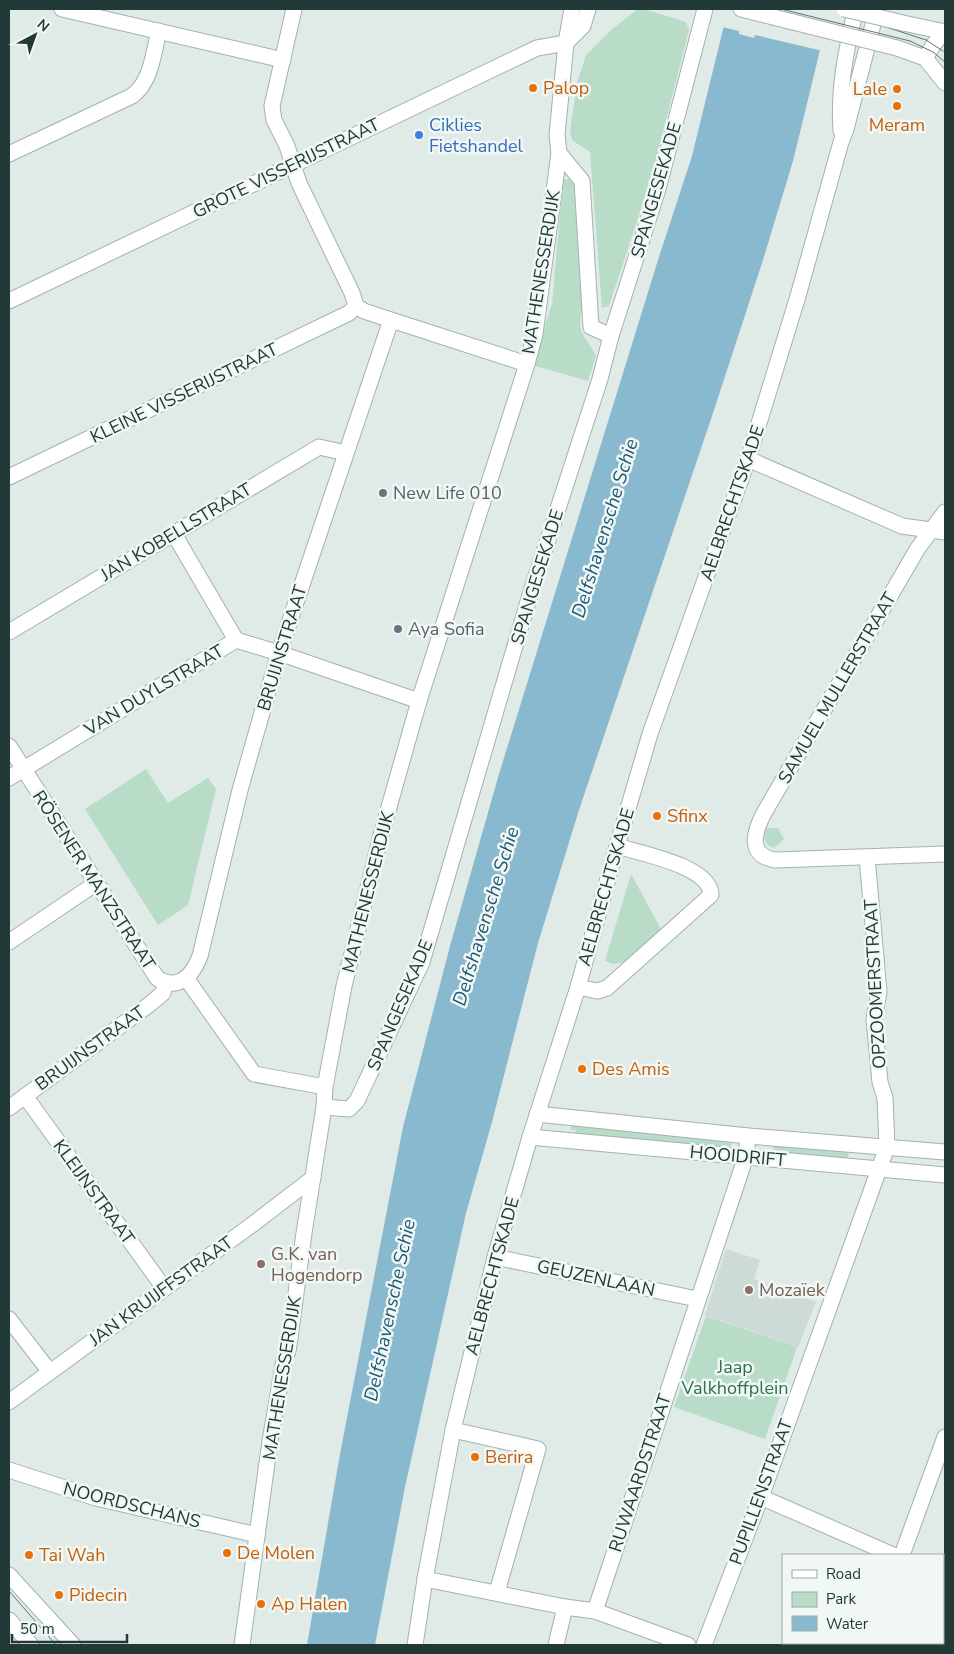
<svg xmlns="http://www.w3.org/2000/svg" width="954" height="1654" viewBox="0 0 954 1654" font-family="'Nunito Sans',sans-serif">
<style>
.built{fill:#cedad7}
.green{fill:#b8dcc7}
.water{fill:#88b9cf}
.pier{fill:#e0eae7}
.lines{fill:none;stroke-linecap:round;stroke-linejoin:round}
.minor-casing{stroke:#a3b2af;stroke-width:17}
.minor{stroke:#fff;stroke-width:15}
.tram{stroke:#5b7673;stroke-width:1}
.minor-bridge-casing{stroke:#a3b2af;stroke-width:17;stroke-linecap:butt}
.minor-bridge{stroke:#fff;stroke-width:15}
.food-dot{fill:#e8710a;stroke:#f0f7f5;stroke-width:2}
.shop-dot{fill:#3f7fe0;stroke:#f0f7f5;stroke-width:2}
.worship-dot{fill:#6b7280;stroke:#f0f7f5;stroke-width:2}
.education-dot{fill:#8d6e63;stroke:#f0f7f5;stroke-width:2}
.labels{text-anchor:middle;stroke-width:5;stroke-linejoin:round;paint-order:stroke}
.food-label{font-size:18px;fill:#c56008;stroke:#f0f7f5;text-anchor:start}
.shop-label{font-size:18px;fill:#366cbe;stroke:#f0f7f5;text-anchor:start}
.street-label{font-size:18px;fill:#213a38;stroke:#f0f7f5}
.worship-label{font-size:18px;fill:#5b616d;stroke:#f0f7f5;text-anchor:start}
.education-label{font-size:18px;fill:#785e54;stroke:#f0f7f5;text-anchor:start}
.park-label{font-size:18px;fill:#2b7151;stroke:#f0f7f5}
.water-label{font-size:19px;font-style:italic;fill:#1c5875;stroke:#f0f7f5}
</style>
<rect width="100%" height="100%" fill="#e0eae7"/>
<path class="built" d="M 726,1249 L 760,1260 L 754,1279 L 816,1302 L 798,1347 L 705,1315 Z"/>
<g class="green">
<path d="M 638,9 L 644,9 L 686,22 L 689,30 L 651,179 L 609,306 L 602,308 L 590,152 L 572,140 L 570,131 L 577,83 L 586,55 L 611,30 Z"/>
<path d="M 563,179 L 574,179 L 584,306 C 574,332 585,334 596,356 L 588,381 L 532,365 L 552,304 Z"/>
<path d="M 146,769 L 168,803 L 208,778 L 216,789 L 188,905 L 158,925 L 85,809 Z"/>
<path d="M 767,828 L 778,828 L 784,839 L 774,848 C 764,845 762,837 767,828 Z"/>
<path d="M 631,874 L 661,929 L 625,962 L 613,964 L 605,961 Z"/>
<path d="M 571,1124 L 732,1138 L 730,1151 L 575,1136 L 576,1130 L 571,1130 Z"/>
<path d="M 774,1142 L 849,1149 L 848,1160 L 773,1155 Z"/>
<path d="M 706,1316 L 797,1347 L 765,1439 L 674,1407 Z"/>
</g>
<path class="water" d="M 728,9 L 830,9 L 793,161 L 763,260 L 714,410 L 579,810 L 538,943 L 492,1122 L 466,1213 L 405,1487 L 375,1645 L 307,1645 L 340,1454 L 403,1127 L 450,946 L 499,774 L 658,260 L 692,156 Z"/>
<path class="pier" d="M 726,9 L 833,9 L 823,51 L 755,35 L 754,38 L 739,34 L 739,31 L 722,27 Z"/>
<g class="lines">
<defs>
<g id="minor">
<path d="M 62,9 L 283,60"/>
<path d="M 294,9 L 272,106 L 274,120 L 287,146 L 299,183 L 352,293 L 356,306 L 364,311 L 391,320 L 527,364"/>
<path d="M 741,9 L 793,22"/>
<path d="M 903,23 L 945,32"/>
<path d="M 566,43 L 583,26 L 588,9"/>
<path d="M 897,48 L 925,58 L 945,83"/>
<path d="M 925,58 L 934,44 L 945,31"/>
<path d="M 841,131 C 838,89 846,49 856,9"/>
<path d="M 559,153 L 582,181 L 591,327 L 611,336"/>
<path d="M 9,154 L 132,96 C 152,81 153,53 159,31"/>
<path d="M 9,301 L 537,48 L 566,43"/>
<path d="M 748,459 L 902,526 L 945,532"/>
<path d="M 9,477 L 349,313 L 356,306"/>
<path d="M 945,512 L 918,548 L 764,813 C 755,830 746,855 775,860 L 945,854"/>
<path d="M 174,534 L 236,640"/>
<path d="M 9,632 L 309,453 L 319,447 L 346,453"/>
<path d="M 9,746 L 157,978 C 178,992 193,975 200,956 L 240,790 L 279,653 L 391,320"/>
<path d="M 9,778 L 236,640 L 279,653 L 419,701"/>
<path d="M 9,942 L 95,884"/>
<path d="M 186,978 L 254,1074 L 325,1087"/>
<path d="M 578,987 L 597,991 L 607,988 L 711,895 C 711,866 639,853 617,846"/>
<path d="M 25,1096 L 164,1288"/>
<path d="M 324,1107 L 349,1109 L 357,1101 L 422,962 L 530,595 L 600,379 L 611,336 L 658,189 L 705,9"/>
<path d="M 9,1108 L 150,1004 L 163,993 L 165,984"/>
<path d="M 537,1114 L 748,1136 L 945,1152"/>
<path d="M 530,1137 L 945,1175"/>
<path d="M 495,1257 L 697,1299"/>
<path d="M 9,1319 L 50,1372"/>
<path d="M 9,1402 L 253,1224 L 313,1178"/>
<path d="M 453,1430 L 538,1449 L 497,1592"/>
<path d="M 9,1470 L 96,1498 L 257,1535"/>
<path d="M 761,1497 L 893,1555"/>
<path d="M 902,1555 L 945,1437"/>
<path d="M 9,1575 L 73,1645"/>
<path d="M 943,1578 L 945,1579"/>
<path d="M 425,1579 L 565,1607 L 595,1611 L 688,1645"/>
<path d="M 595,1611 L 746,1156 L 748,1136"/>
<path d="M 9,1620 L 31,1645"/>
<path d="M 242,1645 L 270,1441 L 284,1360 L 288,1351 L 290,1338 L 304,1233 L 324,1107 L 325,1087 L 344,986 L 380,839 L 419,701 L 527,364 L 535,334 L 559,153 L 557,135 L 566,43 L 572,9"/>
<path d="M 415,1645 L 425,1579 L 453,1430 L 495,1257 L 530,1137 L 578,987 L 617,846 L 650,734 L 748,459 L 798,296 L 841,142 L 846,129 L 877,9"/>
<path d="M 556,1645 L 565,1607"/>
<path d="M 704,1645 L 761,1497 L 887,1147 L 885,1098 L 880,1082 L 874,1019 L 879,992 L 867,857"/>
<path d="M 868,1645 L 869,1643"/>
</g>
</defs>
<use href="#minor" class="minor-casing"/>
<use href="#minor" class="minor"/>
<g class="tram">
<path d="M 781,9 L 910,41 L 933,52 L 945,62"/>
<path d="M 886,27 L 926,40 L 943,51"/>
<path d="M 9,1591 L 56,1645"/>
</g>
<defs>
<g id="minor-bridge">
<path d="M 844,9 L 903,23"/>
<path d="M 793,22 L 897,48"/>
</g>
</defs>
<use href="#minor-bridge" class="minor-bridge-casing"/>
<use href="#minor-bridge" class="minor-bridge"/>
</g>
<g class="food-dot">
<circle cx="533" cy="88" r="5"/>
<circle cx="897" cy="89" r="5"/>
<circle cx="897" cy="106" r="5"/>
<circle cx="657" cy="816" r="5"/>
<circle cx="582" cy="1069" r="5"/>
<circle cx="475" cy="1457" r="5"/>
<circle cx="227" cy="1553" r="5"/>
<circle cx="29" cy="1555" r="5"/>
<circle cx="59" cy="1595" r="5"/>
<circle cx="261" cy="1604" r="5"/>
</g>
<circle class="shop-dot" cx="419" cy="135" r="5"/>
<g class="worship-dot">
<circle cx="383" cy="493" r="5"/>
<circle cx="398" cy="629" r="5"/>
</g>
<g class="education-dot">
<circle cx="261" cy="1264" r="5"/>
<circle cx="749" cy="1290" r="5"/>
</g>
<g class="labels">
<g class="food-label">
<text x="543" y="94">Palop</text>
<text x="887" y="95" text-anchor="end">Lale</text>
<text x="897" y="131" text-anchor="middle">Meram</text>
<text x="667" y="822">Sfinx</text>
<text x="592" y="1075">Des Amis</text>
<text x="485" y="1463">Berira</text>
<text x="237" y="1559">De Molen</text>
<text x="39" y="1561">Tai Wah</text>
<text x="69" y="1601">Pidecin</text>
<text x="271" y="1610">Ap Halen</text>
</g>
<g class="shop-label">
<text x="429" y="131">Ciklies<tspan x="429" dy="21">Fietshandel</tspan></text>
</g>
<g class="street-label">
<text transform="translate(286 168) rotate(-26)" y="6">GROTE VISSERIJSTRAAT</text>
<text transform="translate(656 190) rotate(-74)" y="6">SPANGESEKADE</text>
<text transform="translate(541 272) rotate(-81)" y="6">MATHENESSERDIJK</text>
<text transform="translate(184 393) rotate(-26)" y="6">KLEINE VISSERIJSTRAAT</text>
<text transform="translate(732 503) rotate(-71)" y="6">AELBRECHTSKADE</text>
<text transform="translate(176 532) rotate(-31)" y="6">JAN KOBELLSTRAAT</text>
<text transform="translate(537 577) rotate(-73)" y="6">SPANGESEKADE</text>
<text transform="translate(282 648) rotate(-73)" y="6">BRUIJNSTRAAT</text>
<text transform="translate(837 688) rotate(-60)" y="6">SAMUEL MULLERSTRAAT</text>
<text transform="translate(154 690) rotate(-31)" y="6">VAN DUYLSTRAAT</text>
<text transform="translate(94 880) rotate(57)" y="6">RÖSENER MANZSTRAAT</text>
<text transform="translate(606 887) rotate(-74)" y="6">AELBRECHTSKADE</text>
<text transform="translate(368 892) rotate(-76)" y="6">MATHENESSERDIJK</text>
<text transform="translate(875 984) rotate(-93)" y="6">OPZOOMERSTRAAT</text>
<text transform="translate(400 1005) rotate(-67)" y="6">SPANGESEKADE</text>
<text transform="translate(90 1048) rotate(-36)" y="6">BRUIJNSTRAAT</text>
<text transform="translate(738 1156) rotate(5)" y="6">HOOIDRIFT</text>
<text transform="translate(94 1192) rotate(54)" y="6">KLEIJNSTRAAT</text>
<text transform="translate(492 1276) rotate(-75)" y="6">AELBRECHTSKADE</text>
<text transform="translate(596 1278) rotate(12)" y="6">GEUZENLAAN</text>
<text transform="translate(161 1291) rotate(-36)" y="6">JAN KRUIJFFSTRAAT</text>
<text transform="translate(282 1378) rotate(-81)" y="6">MATHENESSERDIJK</text>
<text transform="translate(640 1473) rotate(-72)" y="6">RUWAARDSTRAAT</text>
<text transform="translate(761 1492) rotate(-70)" y="6">PUPILLENSTRAAT</text>
<text transform="translate(132 1505) rotate(14)" y="6">NOORDSCHANS</text>
</g>
<g class="worship-label">
<text x="393" y="499">New Life 010</text>
<text x="408" y="635">Aya Sofia</text>
</g>
<g class="education-label">
<text x="271" y="1260">G.K. van<tspan x="271" dy="21">Hogendorp</tspan></text>
<text x="759" y="1296">Mozaïek</text>
</g>
<g class="park-label">
<text x="735" y="1373">Jaap<tspan x="735" dy="21">Valkhoffplein</tspan></text>
</g>
<g class="water-label">
<text transform="translate(604 528) rotate(-73)" y="7">Delfshavensche Schie</text>
<text transform="translate(485 916) rotate(-73)" y="7">Delfshavensche Schie</text>
<text transform="translate(389 1310) rotate(-78)" y="7">Delfshavensche Schie</text>
</g>
</g>
<rect width="954" height="1654" fill="none" stroke="#213a38" stroke-width="20"/>
<rect x="782" y="1554" width="162" height="90" fill="#f0f7f5" stroke="#9daba9"/>
<rect x="792" y="1570" width="25" height="8" fill="#ffffff" stroke="#9daba9"/>
<text x="826" y="1579" font-size="15" fill="#213a38">Road</text>
<rect x="792" y="1592" width="25" height="15" fill="#b8dcc7" stroke="#9daba9"/>
<text x="826" y="1604" font-size="15" fill="#213a38">Park</text>
<rect x="792" y="1616" width="25" height="15" fill="#88b9cf" stroke="#9daba9"/>
<text x="826" y="1629" font-size="15" fill="#213a38">Water</text>
<g transform="translate(35 35) rotate(41)" stroke="#f0f7f5" stroke-width="4" paint-order="stroke">
<path d="M0-4L9 19L0 12L-9 19Z" fill="#213a38"/>
<text y="-8" font-size="14" font-weight="bold" text-anchor="middle" fill="#213a38">N</text>
</g>
<path d="M12 1634v8h115v-8" fill="none" stroke="#213a38" stroke-width="2.5"/>
<text x="20" y="1634" font-size="15" fill="#213a38" stroke="#f0f7f5" stroke-width="4" paint-order="stroke">50 m</text>
</svg>
